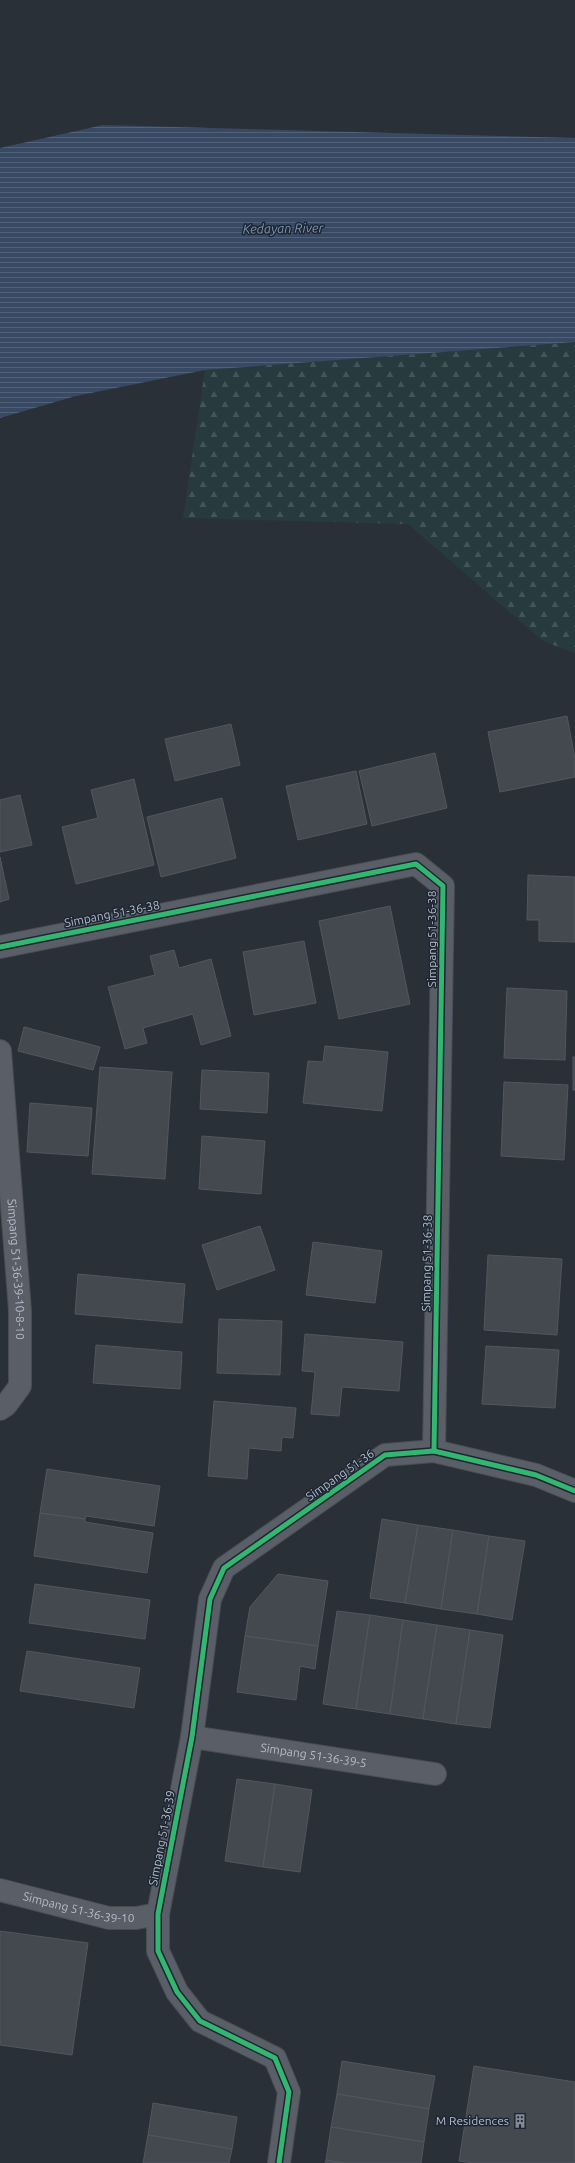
<svg xmlns="http://www.w3.org/2000/svg" width="575" height="2163" viewBox="0 0 575 2163" font-family="Ubuntu,sans-serif">
<style>
.forest{fill:url(#forest-firs)}
.water{fill:url(#water-rules)}
.building{fill:#444950;stroke:#52575f}
.lines{fill:none;stroke-linecap:round;stroke-linejoin:round}
.minor-casing{stroke:#484c53;stroke-width:24}
.minor{stroke:#5a5e66;stroke-width:22}
.cycleway-casing{stroke:#1d2633;stroke-width:8}
.cycleway{stroke:#33b770;stroke-width:5}
.labels{text-anchor:middle;stroke-width:3;stroke-linejoin:round;paint-order:stroke}
.street-label{font-size:12px;fill:#b4bcc9;stroke:#1d2633}
.poi-label{font-size:12px;fill:#b4bcc9;stroke:#1d2633;text-anchor:end}
.water-label{font-size:13px;font-style:italic;fill:#7c92b1;stroke:#1d2633}
</style>
<defs>
<pattern id="forest-firs" width="22" height="20" patternUnits="userSpaceOnUse"><rect width="22" height="20" fill="#273a3e"/><path d="M5 1l3.5 6h-7zM16 11l3.5 6h-7z" fill="#445559"/></pattern>
<pattern id="water-rules" width="6" height="5" patternUnits="userSpaceOnUse"><rect width="6" height="5" fill="#384963"/><path d="M0 2.5h6" fill="none" stroke="#526178"/></pattern>
</defs>
<rect width="100%" height="100%" fill="#2a3038"/>
<path class="forest" d="M 575,342 L 575,653 L 543,641 L 408,524 L 183,518 L 205,370 Z"/>
<path class="water" d="M 103,125 L 575,138 L 575,342 L 205,370 L 76,396 L 0,418 L 0,148 Z"/>
<g class="building">
<path d="M 567,716 L 575,759 L 575,777 L 500,792 L 488,732 Z"/>
<path d="M 231,724 L 240,765 L 175,781 L 165,739 Z"/>
<path d="M 435,753 L 447,808 L 372,826 L 359,771 Z"/>
<path d="M 356,771 L 367,824 L 298,840 L 286,786 Z"/>
<path d="M 134,779 L 154,865 L 76,884 L 62,827 L 98,818 L 91,790 Z"/>
<path d="M 20,795 L 32,845 L 0,852 L 0,800 Z"/>
<path d="M 222,798 L 236,858 L 161,877 L 147,817 Z"/>
<path d="M 0,857 L 9,899 L 0,902 Z"/>
<path d="M 528,875 L 575,877 L 575,942 L 539,941 L 539,920 L 527,920 Z"/>
<path d="M 390,906 L 410,1004 L 339,1019 L 319,921 Z"/>
<path d="M 304,941 L 316,1003 L 254,1015 L 243,952 Z"/>
<path d="M 174,950 L 179,968 L 211,959 L 231,1036 L 201,1045 L 193,1014 L 143,1028 L 147,1043 L 125,1049 L 108,987 L 155,975 L 150,956 Z"/>
<path d="M 507,988 L 567,991 L 565,1060 L 504,1058 Z"/>
<path d="M 24,1027 L 100,1047 L 93,1070 L 18,1051 Z"/>
<path d="M 325,1046 L 388,1052 L 382,1111 L 303,1103 L 308,1061 L 323,1062 Z"/>
<rect x="573" y="1057" width="2" height="33"/>
<path d="M 100,1067 L 172,1072 L 165,1179 L 92,1174 Z"/>
<path d="M 202,1070 L 269,1073 L 267,1113 L 200,1109 Z"/>
<path d="M 504,1082 L 568,1085 L 564,1160 L 501,1156 Z"/>
<path d="M 30,1103 L 92,1108 L 88,1156 L 27,1152 Z"/>
<path d="M 202,1136 L 265,1141 L 261,1194 L 199,1189 Z"/>
<path d="M 260,1226 L 275,1270 L 217,1290 L 202,1245 Z"/>
<path d="M 313,1242 L 382,1251 L 375,1303 L 306,1295 Z"/>
<path d="M 488,1255 L 562,1259 L 557,1335 L 484,1330 Z"/>
<path d="M 78,1274 L 185,1284 L 182,1323 L 75,1314 Z"/>
<path d="M 219,1319 L 282,1321 L 280,1375 L 217,1373 Z"/>
<path d="M 305,1334 L 403,1342 L 399,1391 L 342,1387 L 339,1416 L 311,1414 L 315,1372 L 302,1371 Z"/>
<path d="M 96,1345 L 182,1352 L 180,1389 L 93,1383 Z"/>
<path d="M 486,1346 L 559,1350 L 555,1408 L 482,1404 Z"/>
<path d="M 214,1401 L 296,1408 L 293,1438 L 282,1437 L 281,1451 L 249,1448 L 247,1479 L 208,1476 Z"/>
<path d="M 47,1469 L 160,1486 L 154,1526 L 86,1516 L 85,1519 L 40,1513 Z"/>
<path d="M 40,1513 L 85,1519 L 85,1522 L 153,1533 L 147,1573 L 34,1556 Z"/>
<path d="M 382,1519 L 418,1525 L 405,1603 L 370,1598 Z"/>
<path d="M 418,1525 L 453,1530 L 441,1609 L 405,1603 Z"/>
<path d="M 453,1530 L 489,1536 L 477,1614 L 441,1609 Z"/>
<path d="M 489,1536 L 525,1541 L 512,1620 L 477,1614 Z"/>
<path d="M 278,1574 L 328,1581 L 318,1646 L 245,1636 L 250,1607 Z"/>
<path d="M 35,1584 L 150,1600 L 145,1639 L 29,1623 Z"/>
<path d="M 337,1611 L 370,1615 L 356,1709 L 323,1704 Z"/>
<path d="M 370,1615 L 403,1620 L 390,1714 L 356,1709 Z"/>
<path d="M 403,1620 L 437,1625 L 423,1719 L 390,1714 Z"/>
<path d="M 437,1625 L 470,1630 L 456,1724 L 423,1719 Z"/>
<path d="M 470,1630 L 503,1635 L 490,1728 L 456,1724 Z"/>
<path d="M 245,1636 L 318,1646 L 315,1669 L 300,1666 L 296,1700 L 237,1692 Z"/>
<path d="M 27,1651 L 140,1668 L 134,1708 L 20,1691 Z"/>
<path d="M 237,1779 L 275,1784 L 263,1867 L 225,1861 Z"/>
<path d="M 275,1784 L 312,1790 L 300,1872 L 263,1867 Z"/>
<path d="M 0,1931 L 88,1943 L 72,2055 L 0,2045 Z"/>
<path d="M 342,2061 L 435,2076 L 429,2109 L 337,2094 Z"/>
<path d="M 474,2066 L 575,2082 L 575,2163 L 473,2163 L 459,2161 Z"/>
<path d="M 337,2094 L 429,2109 L 424,2142 L 331,2127 Z"/>
<path d="M 153,2103 L 237,2117 L 232,2149 L 148,2135 Z"/>
<path d="M 331,2127 L 424,2142 L 421,2163 L 344,2163 L 326,2160 Z"/>
<path d="M 148,2135 L 232,2149 L 229,2163 L 143,2163 Z"/>
<path d="M 326,2160 L 344,2163 L 325,2163 Z"/>
</g>
<g class="lines">
<defs>
<g id="minor">
<path d="M 0,947 L 416,864 L 443,886 L 434,1451"/>
<path id="s1" d="M 0,1051 L 20,1311 L 20,1386 L 6,1405 L 0,1409"/>
<path id="s2" d="M 192,1737 L 435,1774"/>
<path id="s3" d="M 0,1890 L 109,1918 L 136,1918 L 158,1914"/>
<path d="M 279,2163 L 289,2092 L 275,2058 L 200,2021 L 177,1992 L 158,1951 L 158,1914 L 192,1737 L 210,1599 L 224,1568 L 385,1455 L 434,1451 L 536,1475 L 575,1491"/>
</g>
</defs>
<use href="#minor" class="minor-casing"/>
<use href="#minor" class="minor"/>
<defs>
<g id="cycleway">
<path d="M 0,947 L 416,864 L 443,886 L 434,1451"/>
<path d="M 279,2163 L 289,2092 L 275,2058 L 200,2021 L 177,1992 L 158,1951 L 158,1914 L 192,1737 L 210,1599 L 224,1568 L 385,1455 L 434,1451 L 536,1475 L 575,1491"/>
</g>
</defs>
<use href="#cycleway" class="cycleway-casing"/>
<use href="#cycleway" class="cycleway"/>
</g>
<defs>
<symbol id="building-bare" viewBox="-9 -9 18 18"><path d="M-4-6H4V6H1V3H-1V6H-4ZM-2.5-4.3h1.7v1.8h-1.7ZM.8-4.3h1.7v1.8H.8ZM-2.5-1h1.7V.8h-1.7ZM.8-1h1.7V.8H.8Z" fill="#848b96" stroke="#1d2633" stroke-width="2.5" paint-order="stroke"/></symbol>
</defs>
<g fill-rule="evenodd">
<use href="#building-bare" x="510" y="2111" width="20" height="20"/>
</g>
<g class="labels">
<g class="street-label">
<text transform="translate(112 914) rotate(-11)" y="4">Simpang 51-36-38</text>
<text transform="translate(432 939) rotate(-90)" y="4">Simpang 51-36-38</text>
<text transform="translate(427 1263) rotate(-89)" y="4">Simpang 51-36-38</text>
<text dy="4" stroke="none"><textPath href="#s1" startOffset="219">Simpang 51-36-39-10-8-10</textPath></text>
<text transform="translate(340 1475) rotate(-35)" y="4">Simpang 51-36</text>
<text dy="4" stroke="none"><textPath href="#s2" startOffset="123">Simpang 51-36-39-5</textPath></text>
<text transform="translate(162 1838) rotate(-79)" y="4">Simpang 51-36-39</text>
<text dy="4" stroke="none"><textPath href="#s3" startOffset="81">Simpang 51-36-39-10</textPath></text>
</g>
<g class="poi-label">
<text x="509" y="2125">M Residences</text>
</g>
<g class="water-label">
<text transform="translate(283 228) rotate(-1)" y="5">Kedayan River</text>
</g>
</g>
</svg>
